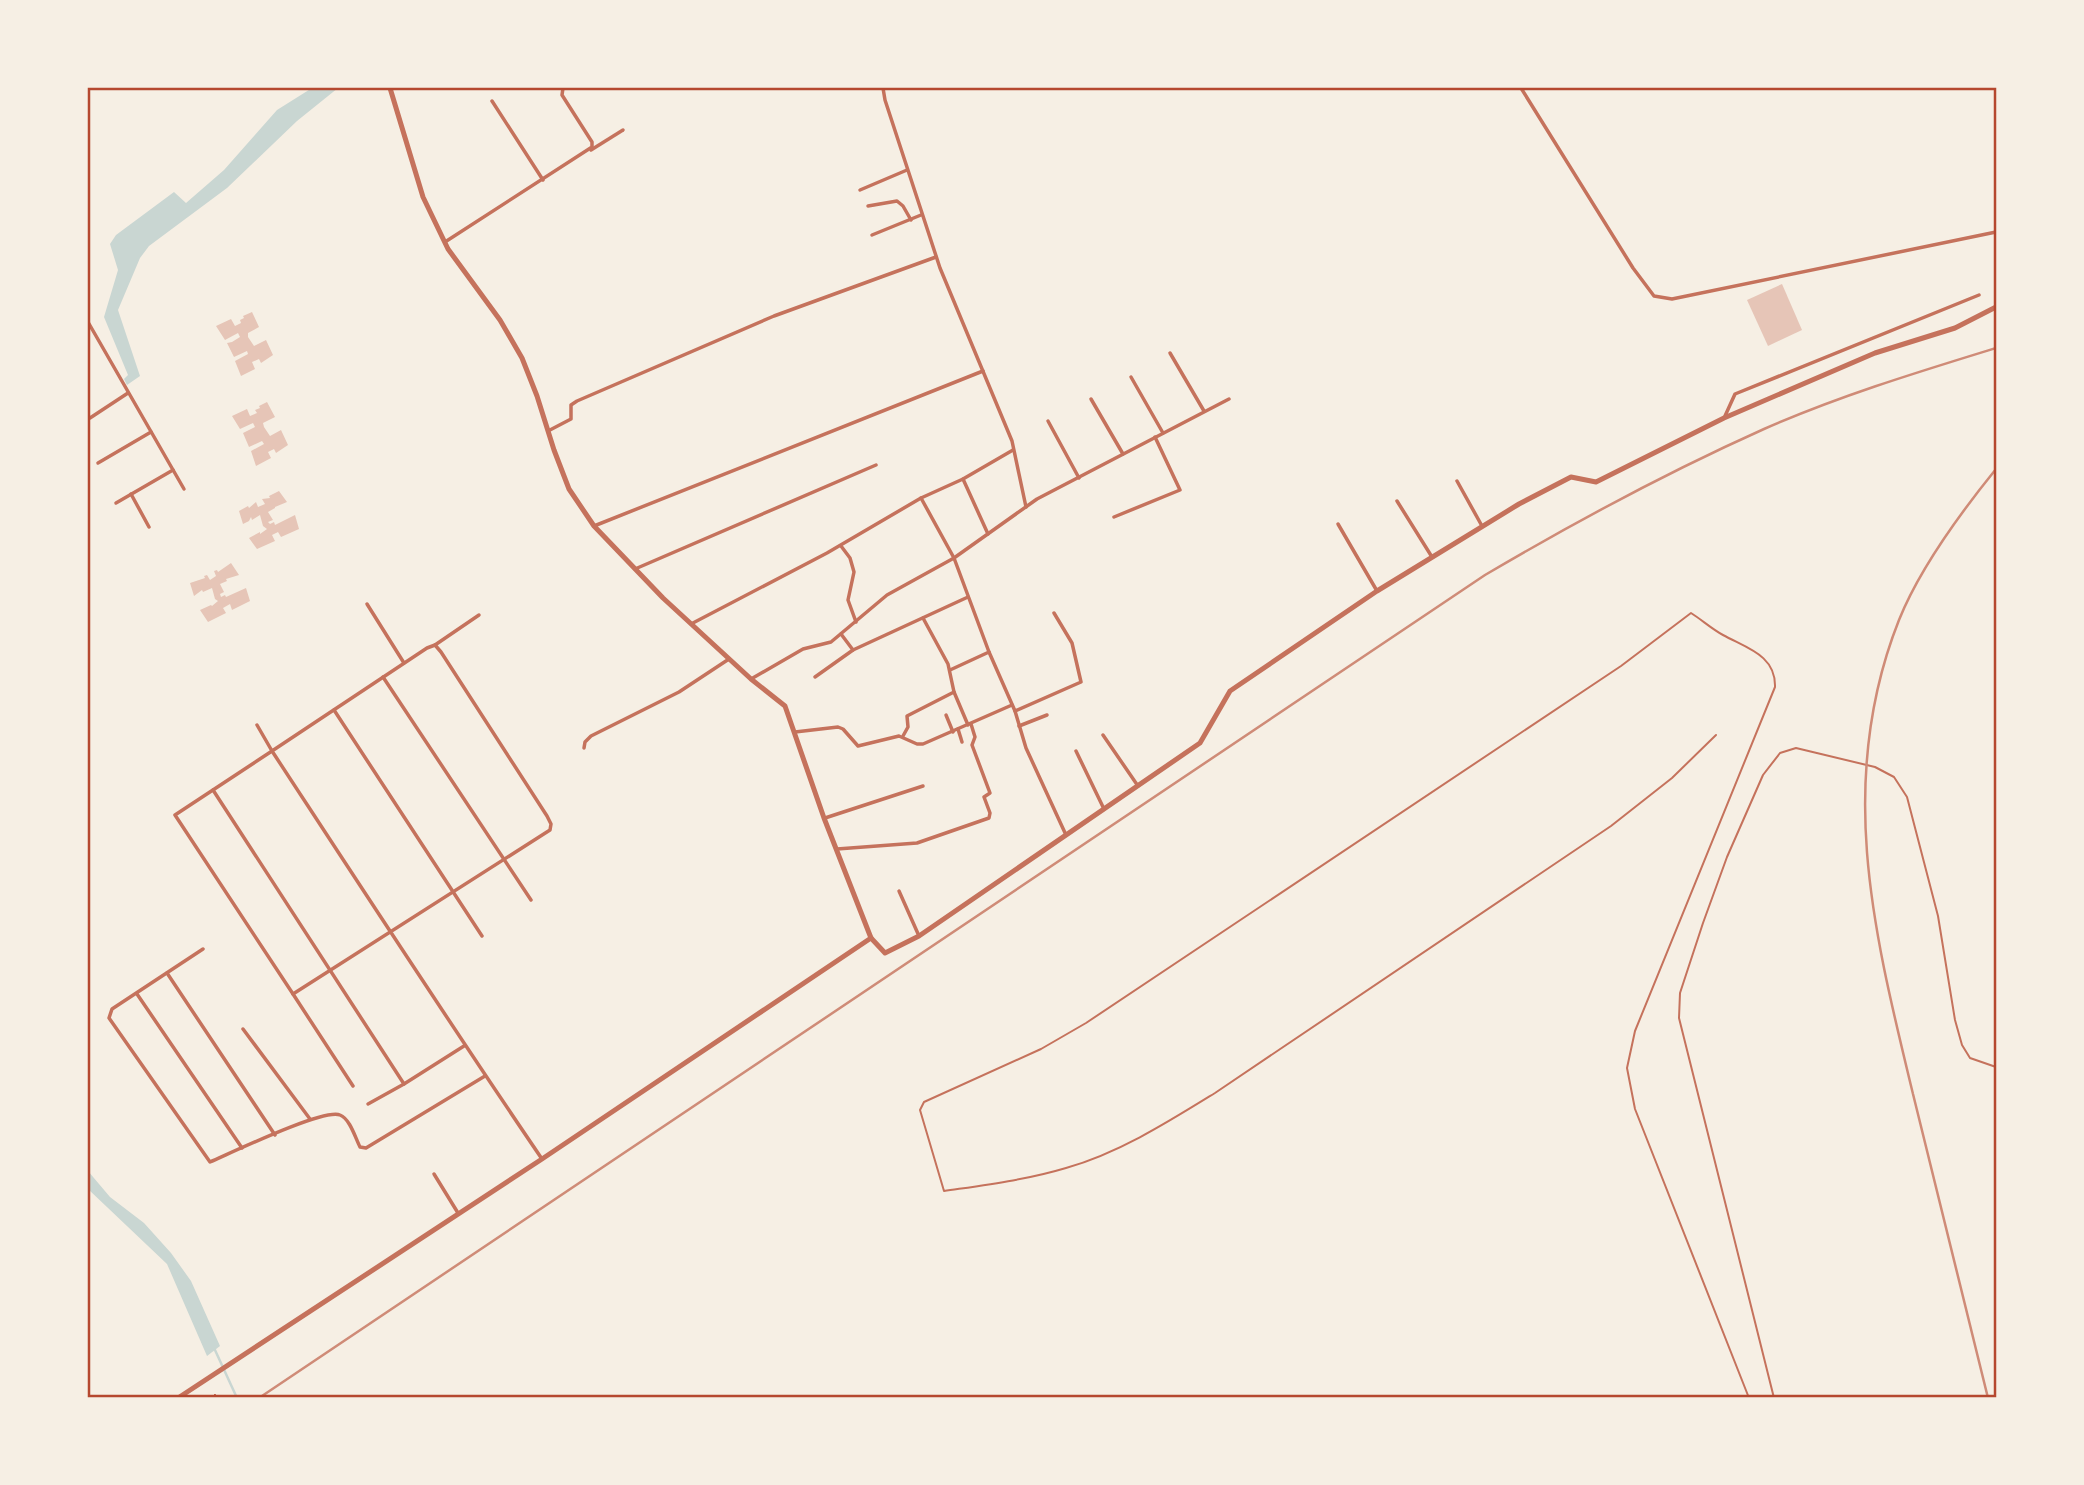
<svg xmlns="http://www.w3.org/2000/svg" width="2084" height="1485" viewBox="0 0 2084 1485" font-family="'Nunito Sans',sans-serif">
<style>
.water{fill:#c9d6d2}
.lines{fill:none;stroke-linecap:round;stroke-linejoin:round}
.stream{stroke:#c9d6d2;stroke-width:2.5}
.building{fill:#e6c5b7}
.path{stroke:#b5482f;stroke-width:2}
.service{stroke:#c5725c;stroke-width:2}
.minor{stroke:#c5725c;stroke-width:3.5}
.tertiary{stroke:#c5725c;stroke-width:5}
.rail{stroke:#cf8b77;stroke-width:2.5}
.neatline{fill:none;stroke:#b5482f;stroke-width:2.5}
</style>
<rect width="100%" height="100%" fill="#f6efe4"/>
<g class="water">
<path d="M 312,88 L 338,88 L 297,121 L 227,188 L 149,246 L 140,258 L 118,310 L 140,376 L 127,385 L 124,379 L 128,375 L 104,317 L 118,270 L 110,244 L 116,235 L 174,192 L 186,203 L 224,170 L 277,110 Z"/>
<path d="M 88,1171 L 110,1197 L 144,1223 L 171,1253 L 191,1281 L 220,1346 L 207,1356 L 167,1264 L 88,1189 Z"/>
</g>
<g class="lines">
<path class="stream" d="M 215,1350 L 237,1398"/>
</g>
<g class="building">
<path d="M 1782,284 L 1802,330 L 1768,346 L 1747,300 Z"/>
<path d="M 252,312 L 259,327 L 248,333 L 248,337 L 254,346 L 266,340 L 273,355 L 261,363 L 259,359 L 252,362 L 255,369 L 241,376 L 235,361 L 248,354 L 247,351 L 234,357 L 227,343 L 232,342 L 240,337 L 238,333 L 225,340 L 216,326 L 231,319 L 235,326 L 241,323 L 240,320 L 244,318 L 243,316 Z"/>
<path d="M 267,402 L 275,417 L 263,423 L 264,427 L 270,436 L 281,430 L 288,445 L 276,453 L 274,449 L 268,452 L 271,458 L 256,466 L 251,451 L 264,444 L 262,441 L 249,447 L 243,433 L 255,427 L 253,423 L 240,429 L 232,416 L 247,409 L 250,416 L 257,413 L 255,410 L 260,408 L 259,406 Z"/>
<path d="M 279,491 L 287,502 L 275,507 L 275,508 L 268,512 L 273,520 L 268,522 L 270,524 L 274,522 L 275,525 L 295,515 L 299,529 L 281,537 L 278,532 L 272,535 L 275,541 L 257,549 L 249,538 L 260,532 L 260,534 L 267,529 L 263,526 L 260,515 L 252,520 L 251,517 L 249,521 L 243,524 L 239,511 L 248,506 L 249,508 L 256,502 L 258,507 L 265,504 L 262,499 L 270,498 L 269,496 Z"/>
<path d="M 231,563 L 239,575 L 226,579 L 227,581 L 220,584 L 224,592 L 220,594 L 221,597 L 225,595 L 226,597 L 246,588 L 250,601 L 232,610 L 230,604 L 223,608 L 226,613 L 208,622 L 200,610 L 211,605 L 212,606 L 218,601 L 215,599 L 212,588 L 203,592 L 202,590 L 194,596 L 190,583 L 205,578 L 204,576 L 207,575 L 210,580 L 216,576 L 214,571 L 217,570 L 218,572 Z"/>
</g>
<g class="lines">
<path class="path" d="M 215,1395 L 216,1398"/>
<g class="service">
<path d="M 1716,735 L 1672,778 L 1611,826 L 1215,1093 C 1168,1122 1119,1153 1066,1168 C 1026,1180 985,1185 944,1191 L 920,1110 L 924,1102 L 1041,1049 L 1086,1023 L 1621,666 L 1691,613 C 1702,620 1712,629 1723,635 C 1746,648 1776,655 1775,687 L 1635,1031 L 1627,1068 L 1635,1109 L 1749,1398"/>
<path d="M 1774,1398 L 1679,1018 L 1680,993 L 1703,923 L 1727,857 L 1763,775 L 1780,753 L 1796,748 L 1875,767 L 1894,777 L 1907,797 L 1938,916 L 1955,1020 L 1962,1045 L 1970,1058 L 1996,1067"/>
</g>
<g class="minor">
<path d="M 883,88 L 885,100 L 940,268 L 1012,441 L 1026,507"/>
<path d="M 1521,88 L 1633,268 L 1654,296 L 1672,299 L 1996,232"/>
<path d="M 492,101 L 543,180"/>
<path d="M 591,150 L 623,130"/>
<path d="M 860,190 L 907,170"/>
<path d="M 868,206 L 897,201 L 903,206 L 911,220"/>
<path d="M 872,235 L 921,215"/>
<path d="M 445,242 L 592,147 L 592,142 L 562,95 L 563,88"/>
<path d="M 88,322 L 184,489"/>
<path d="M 1170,353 L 1204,411"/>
<path d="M 1131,377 L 1163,433"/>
<path d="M 1091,399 L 1123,454"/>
<path d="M 1725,416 L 1735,394 L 1979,295"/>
<path d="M 90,418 L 128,393"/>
<path d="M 1048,421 L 1079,478"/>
<path d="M 548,431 L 571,419 L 571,405 L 577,401 L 774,316 L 936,257"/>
<path d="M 98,463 L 151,432"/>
<path d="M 963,479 L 988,534"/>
<path d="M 1457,481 L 1482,526"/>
<path d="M 131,494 L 149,527"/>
<path d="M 921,498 L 954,558 L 989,652 L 1015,711 L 1026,748 L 1066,835"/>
<path d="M 1397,501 L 1432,557"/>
<path d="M 116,503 L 173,470"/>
<path d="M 1114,517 L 1180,490 L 1155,437"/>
<path d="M 1338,524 L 1377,591"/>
<path d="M 594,526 L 983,371"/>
<path d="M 841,546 L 850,558 L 854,572 L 848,600 L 856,622"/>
<path d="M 635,569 L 876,465"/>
<path d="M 367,604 L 404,663"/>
<path d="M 923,618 L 948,664 L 954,692 L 968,725"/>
<path d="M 691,624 L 827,553 L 921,498 L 963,479 L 1013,450"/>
<path d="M 841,634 L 853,650 L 968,597"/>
<path d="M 435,645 L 479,615"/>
<path d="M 950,670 L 989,652"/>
<path d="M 383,677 L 531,900"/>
<path d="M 815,677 L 853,650"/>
<path d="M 751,679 L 803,649 L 831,642 L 887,595 L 954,558 L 1037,499 L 1229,399"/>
<path d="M 334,710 L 482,936"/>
<path d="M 1015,711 L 1081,682 L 1072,643 L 1054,613"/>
<path d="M 946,715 L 953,732"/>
<path d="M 257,725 L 272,751 L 175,815 L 293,994 L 550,830 L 551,824 L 547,816 L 441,652 L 435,645 L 427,648 L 272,751 C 361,887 450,1024 542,1159"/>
<path d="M 1019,726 L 1047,715"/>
<path d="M 958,729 L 962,742"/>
<path d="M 795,732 L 838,727 L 843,729 L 858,746 L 899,736 L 917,744 L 923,744 L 1012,705"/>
<path d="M 1103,735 L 1138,786"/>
<path d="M 903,736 L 908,727 L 907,716 L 954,692"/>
<path d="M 584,748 L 585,742 L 591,736 L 679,692 L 729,659"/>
<path d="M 1076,751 L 1104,809"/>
<path d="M 213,790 L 404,1084 L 464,1046"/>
<path d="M 825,818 L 923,786"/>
<path d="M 837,849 L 917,843 L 989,818 L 990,813 L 984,797 L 990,793 L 972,745 L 975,737 L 971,724"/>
<path d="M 899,891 L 919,936"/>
<path d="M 203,949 L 112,1009 L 109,1018 L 210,1162 C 231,1153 324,1108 340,1115 C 350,1119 355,1137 360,1147 L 366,1148 L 485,1076"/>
<path d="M 167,973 L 275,1135"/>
<path d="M 137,994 L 242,1148"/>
<path d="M 293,994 L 353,1086"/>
<path d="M 243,1029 L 310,1119"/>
<path d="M 368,1104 L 404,1084"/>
<path d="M 434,1174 L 458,1213"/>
</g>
<g class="tertiary">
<path d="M 390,88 L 423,197 L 448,249 L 500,320 L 522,358 L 537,396 L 554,450 L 569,489 L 594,526 L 663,598 L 751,679 L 785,706 L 824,818 L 871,938 L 885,953 L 919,936 L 1200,743 L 1230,691 L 1377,591 L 1519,504 L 1571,477 L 1596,482 L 1724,418 L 1875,353 L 1955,328 L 1996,307"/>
<path d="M 178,1398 L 542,1159 L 871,938"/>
</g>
<g class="rail">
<path d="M 259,1398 L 1485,575 C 1575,522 1668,472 1764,429 C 1839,396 1918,372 1996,348"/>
<path d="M 1988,1398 C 1963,1296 1938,1195 1913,1094 C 1874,933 1835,781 1899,620 C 1919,570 1962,511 1996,469"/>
</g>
</g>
<rect width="2084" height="1485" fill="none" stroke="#f6efe4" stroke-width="178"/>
<rect x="89" y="89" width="1906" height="1307" class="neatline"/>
</svg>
